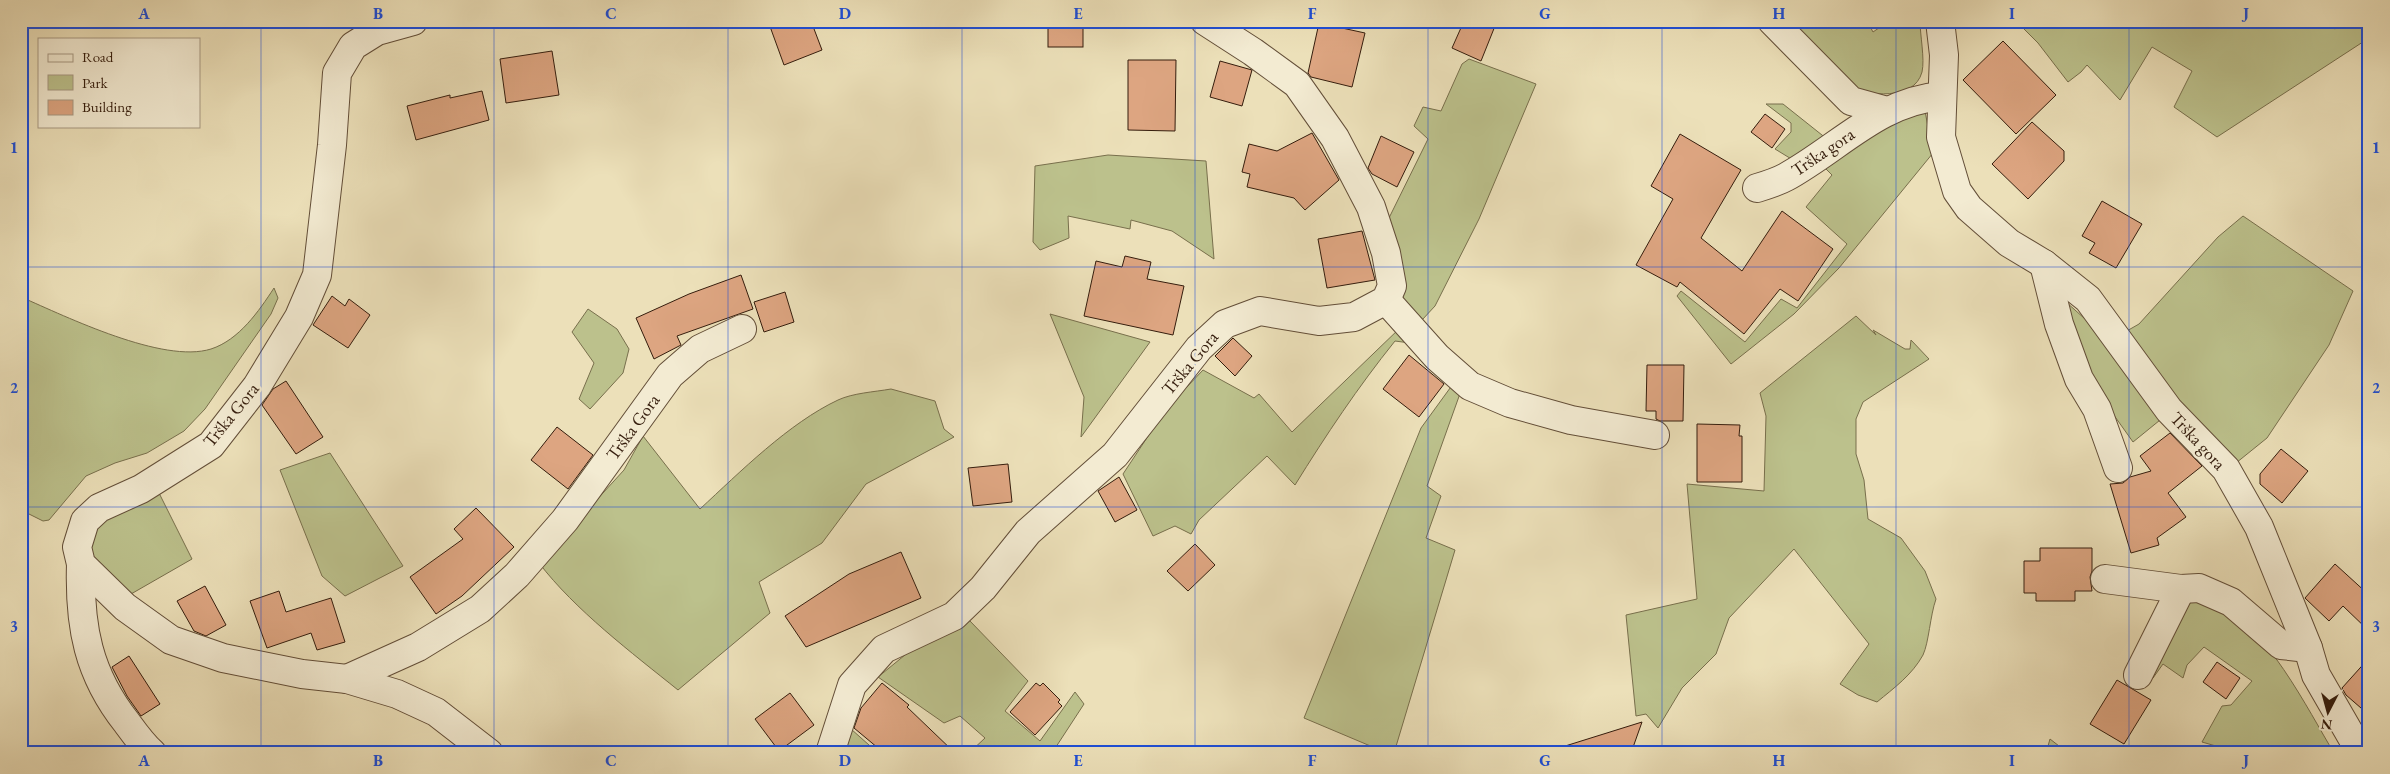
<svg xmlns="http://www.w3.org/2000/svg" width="2390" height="774" viewBox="0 0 2390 774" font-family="'EB Garamond',serif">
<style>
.green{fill:#bcc18c;stroke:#786f4c}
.building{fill:#dda581;stroke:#351d0d}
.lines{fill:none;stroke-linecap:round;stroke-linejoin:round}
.minor-casing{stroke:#634e38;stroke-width:30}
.minor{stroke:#f3ebd2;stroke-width:28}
.grid{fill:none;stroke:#1d4ed8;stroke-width:1;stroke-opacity:0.55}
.labels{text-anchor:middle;stroke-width:5;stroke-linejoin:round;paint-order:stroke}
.street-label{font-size:18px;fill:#351d0d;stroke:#f3ebd2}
.neatline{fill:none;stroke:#1d4ed8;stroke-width:2}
.grid-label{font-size:16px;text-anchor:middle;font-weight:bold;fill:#1d4ed8}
</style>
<rect width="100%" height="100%" fill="#ece0b9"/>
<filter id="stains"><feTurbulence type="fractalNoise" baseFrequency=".004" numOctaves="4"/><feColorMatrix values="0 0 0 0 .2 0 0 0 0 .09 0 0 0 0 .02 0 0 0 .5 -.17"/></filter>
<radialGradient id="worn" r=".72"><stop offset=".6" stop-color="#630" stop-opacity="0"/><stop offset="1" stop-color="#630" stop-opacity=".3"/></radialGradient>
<g class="green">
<path d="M 1791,21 L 1867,21 L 1873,32 L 1889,21 L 1920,21 C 1920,35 1925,59 1922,72 C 1914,102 1868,94 1846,89 Z"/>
<path d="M 2016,21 L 2324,21 L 2335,29 L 2344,21 L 2369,21 L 2369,38 L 2217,137 L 2174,107 L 2192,71 L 2152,47 L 2120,100 L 2087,65 L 2081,72 L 2068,82 L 2038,43 Z"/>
<path d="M 1469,59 L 1536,84 L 1479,219 L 1435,306 L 1422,320 L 1399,294 L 1387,222 L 1428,139 L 1414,126 L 1423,107 L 1441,111 L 1462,64 Z"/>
<path d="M 1766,104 L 1783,104 L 1827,139 L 1793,160 L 1775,149 L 1791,132 L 1791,123 Z"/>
<path d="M 1924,106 L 1933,153 L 1839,268 L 1794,314 L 1731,364 L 1677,296 L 1681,291 L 1745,342 L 1781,299 L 1797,308 L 1847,244 L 1806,207 L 1832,175 L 1819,162 Z"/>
<path d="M 1108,155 L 1206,161 L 1214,259 L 1172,231 L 1131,220 L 1130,229 L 1068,216 L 1069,238 L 1040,250 L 1033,242 L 1035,166 Z"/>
<path d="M 2243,216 L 2353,291 L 2329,345 L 2267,438 L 2236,463 L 2175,405 L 2125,332 L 2139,324 L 2218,237 Z"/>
<path d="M 274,288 L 278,298 L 271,314 L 205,409 L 184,431 L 147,453 L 115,463 L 86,476 L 49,520 L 43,521 L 21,510 L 21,297 C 67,317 163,364 211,349 C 239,340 259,311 274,288 Z"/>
<path d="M 2056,293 L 2113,344 L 2165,416 L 2133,442 L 2091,383 Z"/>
<path d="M 588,309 L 617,329 L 629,349 L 623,373 L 590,409 L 579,399 L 594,363 L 572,332 Z"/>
<path d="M 1050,314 L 1150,342 L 1081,437 L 1084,397 Z"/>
<path d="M 1856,316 L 1876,335 L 1873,330 L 1905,349 L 1910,349 L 1911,340 L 1929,359 L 1863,402 L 1856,419 L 1856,454 L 1864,480 L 1868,519 L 1901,538 L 1925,571 L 1936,599 C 1930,616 1929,642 1923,655 C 1912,675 1894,688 1877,702 L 1858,695 L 1840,684 L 1869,644 L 1794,549 L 1729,618 L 1716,654 L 1682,688 L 1658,728 L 1646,714 L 1636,716 L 1626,615 L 1697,599 L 1687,484 L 1764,491 L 1766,416 L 1760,393 Z"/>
<path d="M 1401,327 L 1410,343 L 1395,341 C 1358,387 1326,435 1295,485 L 1267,456 L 1199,520 L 1191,534 L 1175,526 L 1153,536 L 1123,474 L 1166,409 L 1203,370 L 1254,398 L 1259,394 L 1292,432 Z"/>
<path d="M 1453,384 L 1462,388 L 1427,486 L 1441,496 L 1426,538 L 1455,550 L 1394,753 L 1387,753 L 1304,718 L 1421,428 Z"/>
<path d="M 891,389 L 935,401 L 944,429 L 954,437 L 866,484 L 822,543 L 759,582 L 770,613 L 678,690 C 632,653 575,610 539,563 L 624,470 L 643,436 L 700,509 C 740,472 789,423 838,400 C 853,393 874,392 891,389 Z"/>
<path d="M 330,453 L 403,566 L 345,596 L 322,576 L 280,470 Z"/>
<path d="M 158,491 L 192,559 L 131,594 L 89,558 L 90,532 L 100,520 Z"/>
<path d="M 2190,602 C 2198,603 2209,602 2217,605 C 2265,623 2308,710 2334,753 L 2240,753 L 2202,742 L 2222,706 L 2231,705 L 2252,681 L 2204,647 L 2187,665 L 2183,678 L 2163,664 L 2153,678 L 2157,662 Z"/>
<path d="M 969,620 L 1028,681 L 1005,711 L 1040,741 L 1075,692 L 1084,704 L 1052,753 L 969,753 L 985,738 L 960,716 L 944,723 L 878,677 L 916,646 Z"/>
<path d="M 851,729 L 878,753 L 837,753 Z"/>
<path d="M 2050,739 L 2068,753 L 2046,753 Z"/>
</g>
<g class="building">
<path d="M 768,21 L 811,21 L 822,50 L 784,65 Z"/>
<rect x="1048" y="21" width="35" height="26"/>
<path d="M 1464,21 L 1497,21 L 1481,61 L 1452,48 Z"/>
<path d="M 1319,23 L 1365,33 L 1352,87 L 1311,77 L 1308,73 Z"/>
<path d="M 2003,41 L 2056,95 L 2016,134 L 1963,80 Z"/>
<path d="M 552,51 L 559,95 L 506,103 L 500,59 Z"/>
<path d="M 1128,60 L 1176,60 L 1175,131 L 1128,130 Z"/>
<path d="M 1220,61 L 1252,70 L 1242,106 L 1210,97 Z"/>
<path d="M 482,91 L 489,120 L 416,140 L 407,106 L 450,95 L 450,98 Z"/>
<path d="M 1765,114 L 1785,129 L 1772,148 L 1751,132 Z"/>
<path d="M 2032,122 L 2064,151 L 2064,161 L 2028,199 L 1992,164 Z"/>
<path d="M 1312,133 L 1339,180 L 1305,210 L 1294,198 L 1247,187 L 1250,174 L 1242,172 L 1249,144 L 1277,151 Z"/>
<path d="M 1680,134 L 1741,170 L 1701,238 L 1742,271 L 1782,211 L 1833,249 L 1798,301 L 1780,289 L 1744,334 L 1680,282 L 1677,287 L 1636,265 L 1673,199 L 1651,186 Z"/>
<path d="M 1381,136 L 1414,152 L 1397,187 L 1372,174 L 1368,168 Z"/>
<path d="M 2102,201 L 2142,224 L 2116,268 L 2089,253 L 2095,243 L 2082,236 Z"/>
<path d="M 1362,231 L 1375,280 L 1327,288 L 1318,239 Z"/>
<path d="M 1125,256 L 1151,262 L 1147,279 L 1184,286 L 1173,335 L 1084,316 L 1096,261 L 1122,267 Z"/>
<path d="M 741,275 L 753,309 L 677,336 L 681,345 L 654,359 L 636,318 L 689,294 Z"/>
<path d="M 785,292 L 794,322 L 764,332 L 754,302 Z"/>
<path d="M 332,296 L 345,306 L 349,299 L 370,315 L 348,348 L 313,325 Z"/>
<path d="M 1233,338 L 1252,356 L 1235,376 L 1215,356 Z"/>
<path d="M 1409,355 L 1444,384 L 1419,417 L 1383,389 Z"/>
<path d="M 1647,365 L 1684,365 L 1683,421 L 1660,421 L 1656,419 L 1656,411 L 1646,411 Z"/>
<path d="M 286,381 L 323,437 L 296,454 L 262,405 L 273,389 Z"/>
<path d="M 1697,424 L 1740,425 L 1739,436 L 1742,436 L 1742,482 L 1697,482 Z"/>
<path d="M 557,427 L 593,455 L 568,489 L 531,460 Z"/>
<path d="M 2170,433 L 2202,466 L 2168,493 L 2186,517 L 2157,538 L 2159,545 L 2131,553 L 2110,484 L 2123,483 L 2130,477 L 2151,471 L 2140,456 Z"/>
<path d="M 2281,449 L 2308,471 L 2282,503 L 2260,484 L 2260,474 Z"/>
<path d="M 1008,464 L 1012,502 L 973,506 L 968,468 Z"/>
<path d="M 1119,477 L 1137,510 L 1115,522 L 1098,491 Z"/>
<path d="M 476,508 L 514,547 L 462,596 L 436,614 L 410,577 L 463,539 L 454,529 Z"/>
<path d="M 1195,544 L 1215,565 L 1188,591 L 1167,571 Z"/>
<path d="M 2040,548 L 2092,548 L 2092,571 L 2090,577 L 2092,591 L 2075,591 L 2075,601 L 2036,601 L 2036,593 L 2024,593 L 2024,561 L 2040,561 Z"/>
<path d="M 901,552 L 921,598 L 806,647 L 785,616 L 849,574 Z"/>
<path d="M 2335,564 L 2369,595 L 2369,631 L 2343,606 L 2329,621 L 2305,598 Z"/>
<path d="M 205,586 L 226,625 L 206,636 L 194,631 L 177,601 Z"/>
<path d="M 279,591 L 286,612 L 331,598 L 345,642 L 317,650 L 311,633 L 267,648 L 250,601 Z"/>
<path d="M 129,656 L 160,704 L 141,716 L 127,696 L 112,667 Z"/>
<path d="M 2369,658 L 2369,715 L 2346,695 L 2342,688 Z"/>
<path d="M 2217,662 L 2240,678 L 2226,699 L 2203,682 Z"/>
<path d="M 2117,680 L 2151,700 L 2124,744 L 2090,724 Z"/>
<path d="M 882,683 L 909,705 L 907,707 L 955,753 L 884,753 L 854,728 L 861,708 Z"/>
<path d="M 1036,683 L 1040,686 L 1043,683 L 1060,700 L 1058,702 L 1062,706 L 1035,735 L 1010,712 Z"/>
<path d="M 790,693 L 814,725 L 779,751 L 755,719 Z"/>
<path d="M 1642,722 L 1631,753 L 1563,753 L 1562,747 Z"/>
</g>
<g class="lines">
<defs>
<g id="minor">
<path d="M 413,21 L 377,31 L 353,46 L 337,73 L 332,145 L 317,275 L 299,317 L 257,386 L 211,445 L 141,489 L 99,508 L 85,521 L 77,547 L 81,564 L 125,607 L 171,640 L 223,658 L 302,674 L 347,679 L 397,694 L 436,712 L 489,753"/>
<path d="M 1772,21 L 1851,101 L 1887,111"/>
<path d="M 1940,21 L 1944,55 L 1941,137 L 1957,191 L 1969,208 L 2009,243 L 2044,264 L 2088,299 L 2169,410 L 2226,469 L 2259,527 L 2308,648 L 2316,675 L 2361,753"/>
<path d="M 1757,188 C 1767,185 1777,182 1786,177 C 1839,148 1879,101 1942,96"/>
<path d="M 2044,264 L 2059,324 L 2079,379 L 2097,409 L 2118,468"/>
<path d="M 1386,300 L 1437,357 L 1470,386 L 1510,403 L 1571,420 L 1655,435"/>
<path d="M 81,564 C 79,626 88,674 127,723 C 135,734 142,744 152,753"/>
<path d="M 2105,579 L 2181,589 L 2199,588 L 2231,602 L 2281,645 L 2308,648"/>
<path d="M 2138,675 L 2181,589"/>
<path d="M 347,679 L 418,647 L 480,609 L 517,575 L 565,520 L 670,375 L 700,349 L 742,329"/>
<path d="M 830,753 L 852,685 L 884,649 L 954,616 L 983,588 L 1028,532 L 1115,455 L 1199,348 L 1225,324 L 1260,311 L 1319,321 L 1354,317 L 1386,300 L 1392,286 L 1386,253 L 1371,207 L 1335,138 L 1297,84 L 1253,52 L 1205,21"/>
</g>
</defs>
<use href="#minor" class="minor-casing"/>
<use href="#minor" class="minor"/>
</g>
<path class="grid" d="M 261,21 L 261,753M 494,21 L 494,753M 728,21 L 728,753M 962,21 L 962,753M 1195,21 L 1195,753M 1428,21 L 1428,753M 1662,21 L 1662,753M 1896,21 L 1896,753M 2129,21 L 2129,753M 21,267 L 2369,267M 21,507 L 2369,507"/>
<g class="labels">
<g class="street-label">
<text transform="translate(1823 152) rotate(-34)" y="6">Trška gora</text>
<text transform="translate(1190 363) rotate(-50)" y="6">Trška Gora</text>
<text transform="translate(231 415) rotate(-51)" y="6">Trška Gora</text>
<text transform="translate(633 427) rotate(-54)" y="6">Trška Gora</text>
<text transform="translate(2198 441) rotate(47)" y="6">Trška gora</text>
</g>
</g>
<rect width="2390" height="774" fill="none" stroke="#ece0b9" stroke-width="55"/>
<rect x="38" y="38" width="162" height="90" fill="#f3ebd2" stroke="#a79983"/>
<rect x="48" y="54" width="25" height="8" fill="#f3ebd2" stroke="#a79983"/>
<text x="82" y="62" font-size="15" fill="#351d0d">Road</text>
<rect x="48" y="75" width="25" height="15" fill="#bcc18c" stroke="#a79983"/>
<text x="82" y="88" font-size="15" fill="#351d0d">Park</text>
<rect x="48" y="100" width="25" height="15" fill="#dda581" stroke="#a79983"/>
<text x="82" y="112" font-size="15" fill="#351d0d">Building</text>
<g transform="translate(2328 712) rotate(186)" stroke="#f3ebd2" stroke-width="4" paint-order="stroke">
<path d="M0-4L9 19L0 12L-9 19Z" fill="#351d0d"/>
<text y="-8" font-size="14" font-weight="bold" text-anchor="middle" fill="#351d0d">N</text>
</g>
<rect x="28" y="28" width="2334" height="718" class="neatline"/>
<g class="grid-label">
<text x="144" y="19">A</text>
<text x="378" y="19">B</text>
<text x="611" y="19">C</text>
<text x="845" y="19">D</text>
<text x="1078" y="19">E</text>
<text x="1312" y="19">F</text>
<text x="1545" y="19">G</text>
<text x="1779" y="19">H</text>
<text x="2012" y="19">I</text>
<text x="2246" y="19">J</text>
<text x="14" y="153">1</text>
<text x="2376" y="153">1</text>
<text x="14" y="393">2</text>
<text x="2376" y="393">2</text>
<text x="14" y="632">3</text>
<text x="2376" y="632">3</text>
<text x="144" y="766">A</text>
<text x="378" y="766">B</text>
<text x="611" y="766">C</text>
<text x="845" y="766">D</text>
<text x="1078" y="766">E</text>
<text x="1312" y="766">F</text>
<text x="1545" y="766">G</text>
<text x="1779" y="766">H</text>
<text x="2012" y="766">I</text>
<text x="2246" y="766">J</text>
</g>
<rect width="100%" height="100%" filter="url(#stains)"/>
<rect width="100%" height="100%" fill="url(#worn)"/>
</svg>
